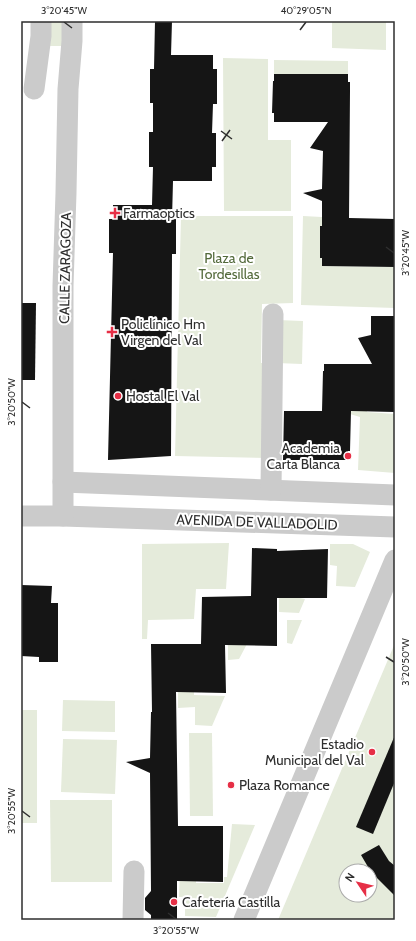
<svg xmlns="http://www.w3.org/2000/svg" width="416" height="941" viewBox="0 0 416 941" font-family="Cabin,sans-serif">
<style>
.green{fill:#e5ebdb;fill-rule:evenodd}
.building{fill:#151515}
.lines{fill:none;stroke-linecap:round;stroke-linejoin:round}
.street{stroke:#cbcbcb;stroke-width:21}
.ticks{fill:none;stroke:#2e2e2e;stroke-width:1.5}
.poi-dot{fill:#e62f46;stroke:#fff;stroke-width:1.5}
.labels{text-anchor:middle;stroke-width:4;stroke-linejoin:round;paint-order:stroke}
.poi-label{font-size:14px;fill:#2e2e2e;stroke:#fff;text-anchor:start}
.park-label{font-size:14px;fill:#536a3b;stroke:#fff}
.street-label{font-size:14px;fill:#2e2e2e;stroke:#fff}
.neatline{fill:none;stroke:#2e2e2e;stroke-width:1.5}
.ticks-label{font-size:10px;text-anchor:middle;fill:#2e2e2e}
</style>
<rect width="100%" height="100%" fill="#fff"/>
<g class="green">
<path d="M 51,21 L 62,21 L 62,46 L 50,46 Z"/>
<path d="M 332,21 L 386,21 L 386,50 L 332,48 Z"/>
<path d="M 223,58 L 268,59 L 268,140 L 291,140 L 291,211 L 224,211 Z"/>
<path d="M 274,60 L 348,61 L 348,74 L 324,74 L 323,95 L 298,95 L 299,74 L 274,74 Z"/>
<path d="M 181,216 L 293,216 L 293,303 L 262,304 L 261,363 L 270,363 L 270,458 L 175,456 Z"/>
<path d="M 303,216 L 322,217 L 322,226 L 321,226 L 322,266 L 395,267 L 395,308 L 301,305 Z"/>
<path d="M 277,320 L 303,321 L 302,364 L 276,363 Z"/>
<path d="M 367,396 L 367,412 L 395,414 L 395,473 L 358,470 L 360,417 L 350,414 L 350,397 Z"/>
<path d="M 229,543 L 226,589 L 196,589 L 194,619 L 148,620 L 147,639 L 142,639 L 142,544 Z"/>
<path d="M 330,544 L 353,544 L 370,552 L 355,587 L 336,586 L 337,566 L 330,565 Z"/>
<path d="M 279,580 L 295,597 L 305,599 L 299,613 L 279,612 Z"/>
<path d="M 287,620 L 302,620 L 292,644 L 287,643 Z"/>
<path d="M 228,628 L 247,644 L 239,659 L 228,660 Z"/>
<path d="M 395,643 L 395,920 L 278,920 ZM 346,871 L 370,871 L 370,895 L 346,895 Z"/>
<path d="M 194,675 L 194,695 L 225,696 L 212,726 L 195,725 L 195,707 L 178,708 L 178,676 Z"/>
<path d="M 63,700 L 115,701 L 115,732 L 62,731 Z"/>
<rect x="21" y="710" width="16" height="113"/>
<path d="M 189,733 L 212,733 L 213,816 L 190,816 Z"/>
<path d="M 63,739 L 117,740 L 115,794 L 61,792 Z"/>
<path d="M 50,800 L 112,800 L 112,882 L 51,882 Z"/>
<path d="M 232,824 L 255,825 L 216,917 L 185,916 L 185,897 L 179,897 L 180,869 L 196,864 L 196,883 L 224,883 L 224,877 L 227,877 Z"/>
</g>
<g class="building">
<path d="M 155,21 L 172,21 L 171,55 L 213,55 L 213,69 L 217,69 L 217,104 L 213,104 L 212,133 L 216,133 L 216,167 L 212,167 L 212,181 L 173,181 L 172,219 L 176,219 L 176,254 L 172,254 L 171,456 L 108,460 L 113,253 L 109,253 L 109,219 L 113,219 L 113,205 L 152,205 L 153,167 L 149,167 L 149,132 L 153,132 L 153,103 L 150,103 L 150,69 L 154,69 Z"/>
<path d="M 274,74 L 348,74 L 348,82 L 350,82 L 350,91 L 349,218 L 395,219 L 395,267 L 322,266 L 322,258 L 320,258 L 320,226 L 322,226 L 322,201 L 303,193 L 322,189 L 323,151 L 310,148 L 328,122 L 274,122 L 274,113 L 272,113 L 273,81 L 274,81 Z"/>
<path d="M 21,303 L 36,303 L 35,380 L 21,380 Z"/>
<path d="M 371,316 L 395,316 L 395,412 L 351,411 L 350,451 L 348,451 L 348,460 L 283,460 L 284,411 L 322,411 L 323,371 L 324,371 L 324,364 L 372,364 L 358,338 L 371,335 Z"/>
<path d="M 252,548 L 277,549 L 277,551 L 328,549 L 327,598 L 277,598 L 277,646 L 225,645 L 226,693 L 176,692 L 178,826 L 223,826 L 223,882 L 177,881 L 177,920 L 151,920 L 151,915 L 145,910 L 145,898 L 151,891 L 150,773 L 126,762 L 150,758 L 151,712 L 152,712 L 151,644 L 201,644 L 202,597 L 251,596 Z"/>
<path d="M 21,585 L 52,586 L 51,603 L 58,603 L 58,662 L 39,662 L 39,657 L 21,656 Z"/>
<path d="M 395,735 L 395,781 L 373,834 L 356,827 Z"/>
<path d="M 379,845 L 389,861 L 395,866 L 395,896 L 371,872 L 361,855 Z"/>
</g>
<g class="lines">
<g class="street">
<path d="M 34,89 L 41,36 L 41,21"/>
<path d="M 63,482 L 395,495"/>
<path d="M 271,490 L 273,314"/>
<path d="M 21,516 L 63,516 L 395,527"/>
<path d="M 63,516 L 63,286 L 66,193 L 68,89 L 72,41 L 72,21"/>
<path d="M 133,920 L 134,871"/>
<path d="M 244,920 L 395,560"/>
</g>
</g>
<path class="ticks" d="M 64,22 L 72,28M 300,30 L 306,22M 221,131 L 232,139M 222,141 L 230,130M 386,247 L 394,253M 22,402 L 30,408M 386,657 L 394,662M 22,811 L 30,817M 168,913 L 176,919"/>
<g class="poi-dot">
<path d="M113 207h4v4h4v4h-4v4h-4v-4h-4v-4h4z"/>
<path d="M110 326h4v4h4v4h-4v4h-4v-4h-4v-4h4z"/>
<circle cx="118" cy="396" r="4"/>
<circle cx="348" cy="456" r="4"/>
<circle cx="372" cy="752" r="4"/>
<circle cx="231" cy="785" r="4"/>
<circle cx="174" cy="902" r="4"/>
</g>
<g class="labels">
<g class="poi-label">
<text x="123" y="218">Farmaoptics</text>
<text x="121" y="329">Policlínico Hm<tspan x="121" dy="16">Virgen del Val</tspan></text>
<text x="126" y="401">Hostal El Val</text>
<text x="340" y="453" text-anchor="end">Academia<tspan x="340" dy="16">Carta Blanca</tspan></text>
<text x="364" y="749" text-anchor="end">Estadio<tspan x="364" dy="16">Municipal del Val</tspan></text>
<text x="239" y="790">Plaza Romance</text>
<text x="182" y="907">Cafetería Castilla</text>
</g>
<g class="park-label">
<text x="229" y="263">Plaza de<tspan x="229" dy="16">Tordesillas</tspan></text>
</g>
<g class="street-label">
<text transform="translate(65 268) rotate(-89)" y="5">CALLE ZARAGOZA</text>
<text transform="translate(257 522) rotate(2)" y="5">AVENIDA DE VALLADOLID</text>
</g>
</g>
<rect width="416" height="941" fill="none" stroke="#ffffff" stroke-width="44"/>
<g transform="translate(358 883) rotate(305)"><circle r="19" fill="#ffffff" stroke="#ababab"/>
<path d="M0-3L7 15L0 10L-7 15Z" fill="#e62f46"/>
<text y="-6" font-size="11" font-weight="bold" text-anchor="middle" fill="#2e2e2e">N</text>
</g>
<rect x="22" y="22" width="372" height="897" class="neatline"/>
<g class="ticks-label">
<text x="64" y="14">3°20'45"W</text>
<text x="306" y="14">40°29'05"N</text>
<text transform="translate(405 253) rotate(-90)" y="4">3°20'45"W</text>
<text transform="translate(11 402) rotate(-90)" y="4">3°20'50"W</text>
<text transform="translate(405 662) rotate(-90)" y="4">3°20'50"W</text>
<text transform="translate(11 811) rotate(-90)" y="4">3°20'55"W</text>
<text x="176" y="934">3°20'55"W</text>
</g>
</svg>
